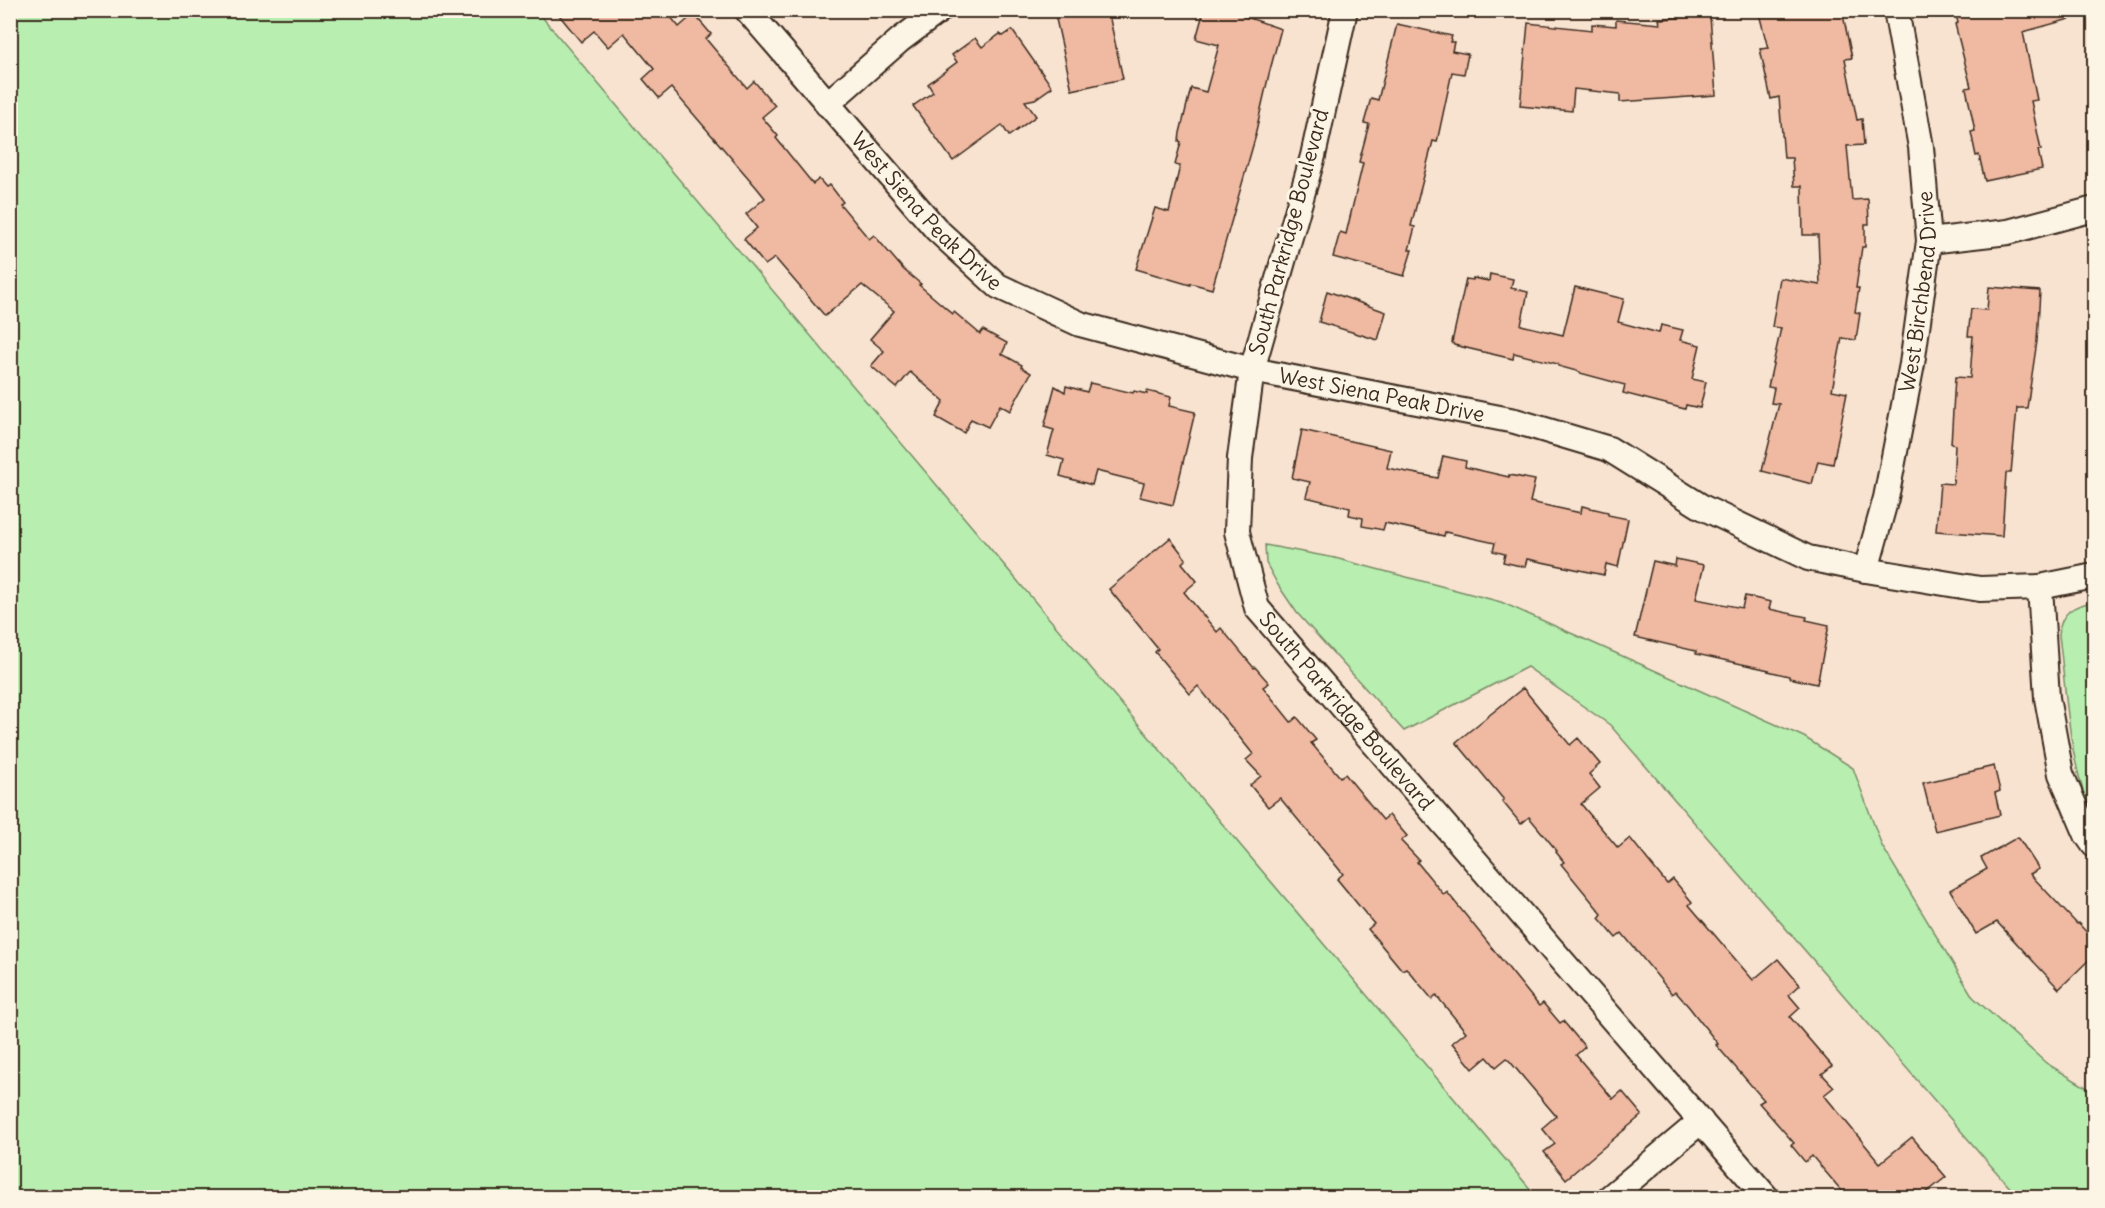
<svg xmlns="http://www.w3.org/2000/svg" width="2105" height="1208" viewBox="0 0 2105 1208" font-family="Delius,sans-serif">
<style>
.green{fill:#b8eeb0;stroke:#7a8c67;stroke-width:1.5}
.building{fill:#efb9a2;stroke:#3b2a1e;stroke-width:1.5}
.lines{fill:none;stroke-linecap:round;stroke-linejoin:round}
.street-casing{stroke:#3b2a1e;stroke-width:28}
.street{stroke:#fcf5e5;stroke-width:24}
.labels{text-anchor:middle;stroke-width:6;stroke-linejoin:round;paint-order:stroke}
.street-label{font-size:21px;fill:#3b2a1e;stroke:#fcf5e5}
</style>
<rect width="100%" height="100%" fill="#f8e3d1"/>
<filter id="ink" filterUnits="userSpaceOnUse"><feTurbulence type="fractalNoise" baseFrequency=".0167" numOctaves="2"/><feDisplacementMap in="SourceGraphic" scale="12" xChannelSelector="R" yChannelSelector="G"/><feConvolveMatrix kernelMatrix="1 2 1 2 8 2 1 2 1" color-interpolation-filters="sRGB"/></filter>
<g filter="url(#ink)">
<g class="green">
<path d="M 10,11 L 537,11 L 1537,1197 L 11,1197 Z"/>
<path d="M 1265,545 L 1335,558 L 1501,602 L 1804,737 L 1853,768 L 1882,846 L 1973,997 L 2046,1063 L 2094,1092 L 2094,1197 L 2018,1197 L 1610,725 L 1527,667 L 1404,731 L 1297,613 L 1278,585 L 1266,563 Z"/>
<path d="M 2094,602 L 2094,820 C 2068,762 2067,697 2059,635 C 2060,612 2074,605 2094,602 Z"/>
</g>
<g class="building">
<path d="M 555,10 L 665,10 L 679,27 L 694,14 L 711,34 L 706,39 L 747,88 L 754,81 L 775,106 L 762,117 L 778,136 L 776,138 L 813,184 L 819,179 L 826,187 L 830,185 L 843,202 L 840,204 L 869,239 L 874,235 L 904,270 L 921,284 L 919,285 L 953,314 L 954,312 L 980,334 L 983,330 L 1007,343 L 1002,354 L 1022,365 L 1021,367 L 1031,373 L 1010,411 L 1000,405 L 988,427 L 971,419 L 964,433 L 936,417 L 944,401 L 910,372 L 897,388 L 871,366 L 884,351 L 870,339 L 894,311 L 862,285 L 825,316 L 775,258 L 765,265 L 744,239 L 757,228 L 746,214 L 765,198 L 757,188 L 671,88 L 659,98 L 643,79 L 654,69 L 624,33 L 608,47 L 594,31 L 581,42 Z"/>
<path d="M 1054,10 L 1108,10 L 1123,79 L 1072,90 Z"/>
<path d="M 1204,10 L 1243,10 L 1241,15 L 1281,29 L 1269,74 L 1255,135 L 1256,135 L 1212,289 L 1190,283 L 1190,285 L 1136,269 L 1155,208 L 1169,212 L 1180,166 L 1175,165 L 1181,142 L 1179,141 L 1180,133 L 1191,88 L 1206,92 L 1219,45 L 1196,39 Z"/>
<path d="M 1758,10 L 1842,10 L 1852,58 L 1845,59 L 1857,120 L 1862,119 L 1864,145 L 1847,146 L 1852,200 L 1868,199 L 1869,224 L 1865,224 L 1865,247 L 1862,247 L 1856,288 L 1859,288 L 1855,312 L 1860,313 L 1856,340 L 1842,338 L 1832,390 L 1847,393 L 1833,464 L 1818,461 L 1812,484 L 1762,471 L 1779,404 L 1771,403 L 1774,388 L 1768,387 L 1781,328 L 1772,327 L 1780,278 L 1820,285 L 1818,235 L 1803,235 L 1802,186 L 1794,186 L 1792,158 L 1784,158 L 1779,97 L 1771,99 L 1760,49 L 1768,48 Z"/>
<path d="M 1955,10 L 2076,10 L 2077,17 L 2023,32 L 2037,100 L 2031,101 L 2041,150 L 2038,150 L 2042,169 L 1985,181 L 1979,155 L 1976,156 L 1971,132 L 1975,131 L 1966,88 L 1971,87 L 1955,24 L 1958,23 Z"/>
<path d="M 1710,16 L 1716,95 L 1620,102 L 1620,94 L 1574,89 L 1572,111 L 1520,106 L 1528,23 L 1592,30 L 1592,24 L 1616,26 L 1616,20 L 1660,24 L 1659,19 Z"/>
<path d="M 1397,24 L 1452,36 L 1450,42 L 1454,42 L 1452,51 L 1468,54 L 1464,74 L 1452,72 L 1437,142 L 1433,141 L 1411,226 L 1415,227 L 1409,250 L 1412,250 L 1404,276 L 1333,257 L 1340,232 L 1346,234 L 1363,163 L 1359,162 L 1369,124 L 1364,123 L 1371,98 L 1378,100 Z"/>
<path d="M 1012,30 L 1052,87 L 1035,99 L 1025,101 L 1036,116 L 1009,136 L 1002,125 L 953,161 L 913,106 L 933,92 L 928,84 L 957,62 L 952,55 L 975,38 L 982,47 L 1000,34 L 1003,36 Z"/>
<path d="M 1490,274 L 1513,279 L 1511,288 L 1528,292 L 1521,325 L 1563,335 L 1575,287 L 1624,299 L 1618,322 L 1659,333 L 1661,325 L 1683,330 L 1680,340 L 1700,345 L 1692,379 L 1706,382 L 1700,408 L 1686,405 L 1685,409 L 1623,393 L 1625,385 L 1580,373 L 1580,372 L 1558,366 L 1558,364 L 1514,353 L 1513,359 L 1454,345 L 1452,342 L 1466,279 L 1473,280 L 1473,278 L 1489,281 Z"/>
<path d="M 1989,287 L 2040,291 L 2037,341 L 2027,408 L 2017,408 L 2011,473 L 2006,473 L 2002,536 L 1936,531 L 1940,483 L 1953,484 L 1955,445 L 1951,444 L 1955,377 L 1970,378 L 1973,336 L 1968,336 L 1971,309 L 1987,310 Z"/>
<path d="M 1327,291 L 1386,312 L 1378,340 L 1319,322 Z"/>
<path d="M 1090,383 L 1133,393 L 1134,391 L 1147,394 L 1147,391 L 1171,397 L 1169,406 L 1195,412 L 1173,505 L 1140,497 L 1144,483 L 1096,471 L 1092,485 L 1060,476 L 1064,460 L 1047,455 L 1054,430 L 1044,427 L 1055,386 L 1065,392 L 1066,386 L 1087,392 Z"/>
<path d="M 1302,430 L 1391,450 L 1387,468 L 1438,478 L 1443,456 L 1466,461 L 1465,467 L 1509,477 L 1509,475 L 1535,480 L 1530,502 L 1581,513 L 1582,506 L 1608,512 L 1608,515 L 1628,519 L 1618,567 L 1606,564 L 1604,575 L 1527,559 L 1525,567 L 1503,562 L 1505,554 L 1493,551 L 1495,543 L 1445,532 L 1444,536 L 1385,523 L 1383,530 L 1362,526 L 1363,518 L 1349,515 L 1350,508 L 1306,497 L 1310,482 L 1292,478 Z"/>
<path d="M 1170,538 L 1186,559 L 1182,563 L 1197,581 L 1184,592 L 1217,632 L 1221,628 L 1254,668 L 1255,667 L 1269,683 L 1263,687 L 1291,722 L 1297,717 L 1316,740 L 1311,743 L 1340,777 L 1345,774 L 1383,820 L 1389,815 L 1407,836 L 1401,841 L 1419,860 L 1417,862 L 1444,895 L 1447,892 L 1539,1006 L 1543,1003 L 1560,1023 L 1563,1021 L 1585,1047 L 1576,1055 L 1613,1099 L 1622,1091 L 1642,1115 L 1566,1179 L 1544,1152 L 1555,1144 L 1542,1128 L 1556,1116 L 1507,1058 L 1496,1067 L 1487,1057 L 1473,1069 L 1452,1043 L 1466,1032 L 1436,995 L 1432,999 L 1406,968 L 1402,970 L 1368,929 L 1374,924 L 1337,879 L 1343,874 L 1280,798 L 1268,807 L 1250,785 L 1261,776 L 1246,760 L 1253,754 L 1198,686 L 1190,694 L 1155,652 L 1158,649 L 1109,589 Z"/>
<path d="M 1676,559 L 1704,565 L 1696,599 L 1742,608 L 1745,596 L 1771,602 L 1769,609 L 1807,617 L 1806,620 L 1829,625 L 1817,684 L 1789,678 L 1789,676 L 1768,671 L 1769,670 L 1696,654 L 1696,651 L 1635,637 L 1653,561 L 1675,566 Z"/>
<path d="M 1523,688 L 1570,745 L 1578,738 L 1600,764 L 1589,774 L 1600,788 L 1581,804 L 1618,848 L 1630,838 L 1667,884 L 1673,879 L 1692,902 L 1689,905 L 1753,980 L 1778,959 L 1800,985 L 1789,995 L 1800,1008 L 1790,1017 L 1832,1066 L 1822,1074 L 1834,1087 L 1824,1095 L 1880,1163 L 1912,1137 L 1946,1177 L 1921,1197 L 1847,1197 L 1812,1156 L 1805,1162 L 1791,1145 L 1794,1143 L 1759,1103 L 1764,1100 L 1716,1045 L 1718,1044 L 1689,1007 L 1675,991 L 1672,994 L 1622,933 L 1616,938 L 1599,918 L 1602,914 L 1561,864 L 1564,862 L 1556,852 L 1557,851 L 1529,817 L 1521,824 L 1502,801 L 1504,800 L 1456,742 Z"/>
<path d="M 1994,766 L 2000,791 L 1995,793 L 2000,815 L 1935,831 L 1923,783 Z"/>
<path d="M 2018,837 L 2039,869 L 2030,874 L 2077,924 L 2078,923 L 2094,940 L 2094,955 L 2059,989 L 1997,922 L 1976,934 L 1950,890 L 1987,869 L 1981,858 Z"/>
</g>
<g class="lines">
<defs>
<g id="street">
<path id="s1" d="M 747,10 L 937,230 L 998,286 L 1080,324 L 1252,370 L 1515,421 L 1609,449 L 1702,507 L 1808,558 L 1866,570 L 1980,589 L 2040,587 L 2094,576"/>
<path id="s2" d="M 1345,10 L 1313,156 L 1252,370 L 1240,458 L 1237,532 L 1257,608 L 1767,1198"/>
<path d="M 827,104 L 900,40 L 940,10"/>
<path d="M 1929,241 L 2008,232 L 2094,209"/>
<path id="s3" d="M 1866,570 L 1886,498 L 1912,364 L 1929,241 L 1921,147 L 1896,10"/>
<path d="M 2040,587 L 2047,698 L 2061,774 L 2087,835 L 2094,845"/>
<path d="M 1609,1198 L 1701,1121"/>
</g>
</defs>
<use href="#street" class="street-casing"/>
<use href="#street" class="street"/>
</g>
</g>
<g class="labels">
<g class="street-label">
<text dy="7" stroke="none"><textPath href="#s1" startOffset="270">West Siena Peak Drive</textPath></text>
<text transform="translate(1289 232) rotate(-75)" y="7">South Parkridge Boulevard</text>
<text dy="7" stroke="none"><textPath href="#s3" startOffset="284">West Birchbend Drive</textPath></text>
<text dy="7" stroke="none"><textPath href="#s1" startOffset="774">West Siena Peak Drive</textPath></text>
<text dy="7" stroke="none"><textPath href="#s2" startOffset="750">South Parkridge Boulevard</textPath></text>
</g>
</g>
<rect width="2105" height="1208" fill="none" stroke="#fcf5e5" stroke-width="36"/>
<rect x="18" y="18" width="2069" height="1172" fill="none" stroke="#3b2a1e" stroke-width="2" filter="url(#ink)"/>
</svg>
